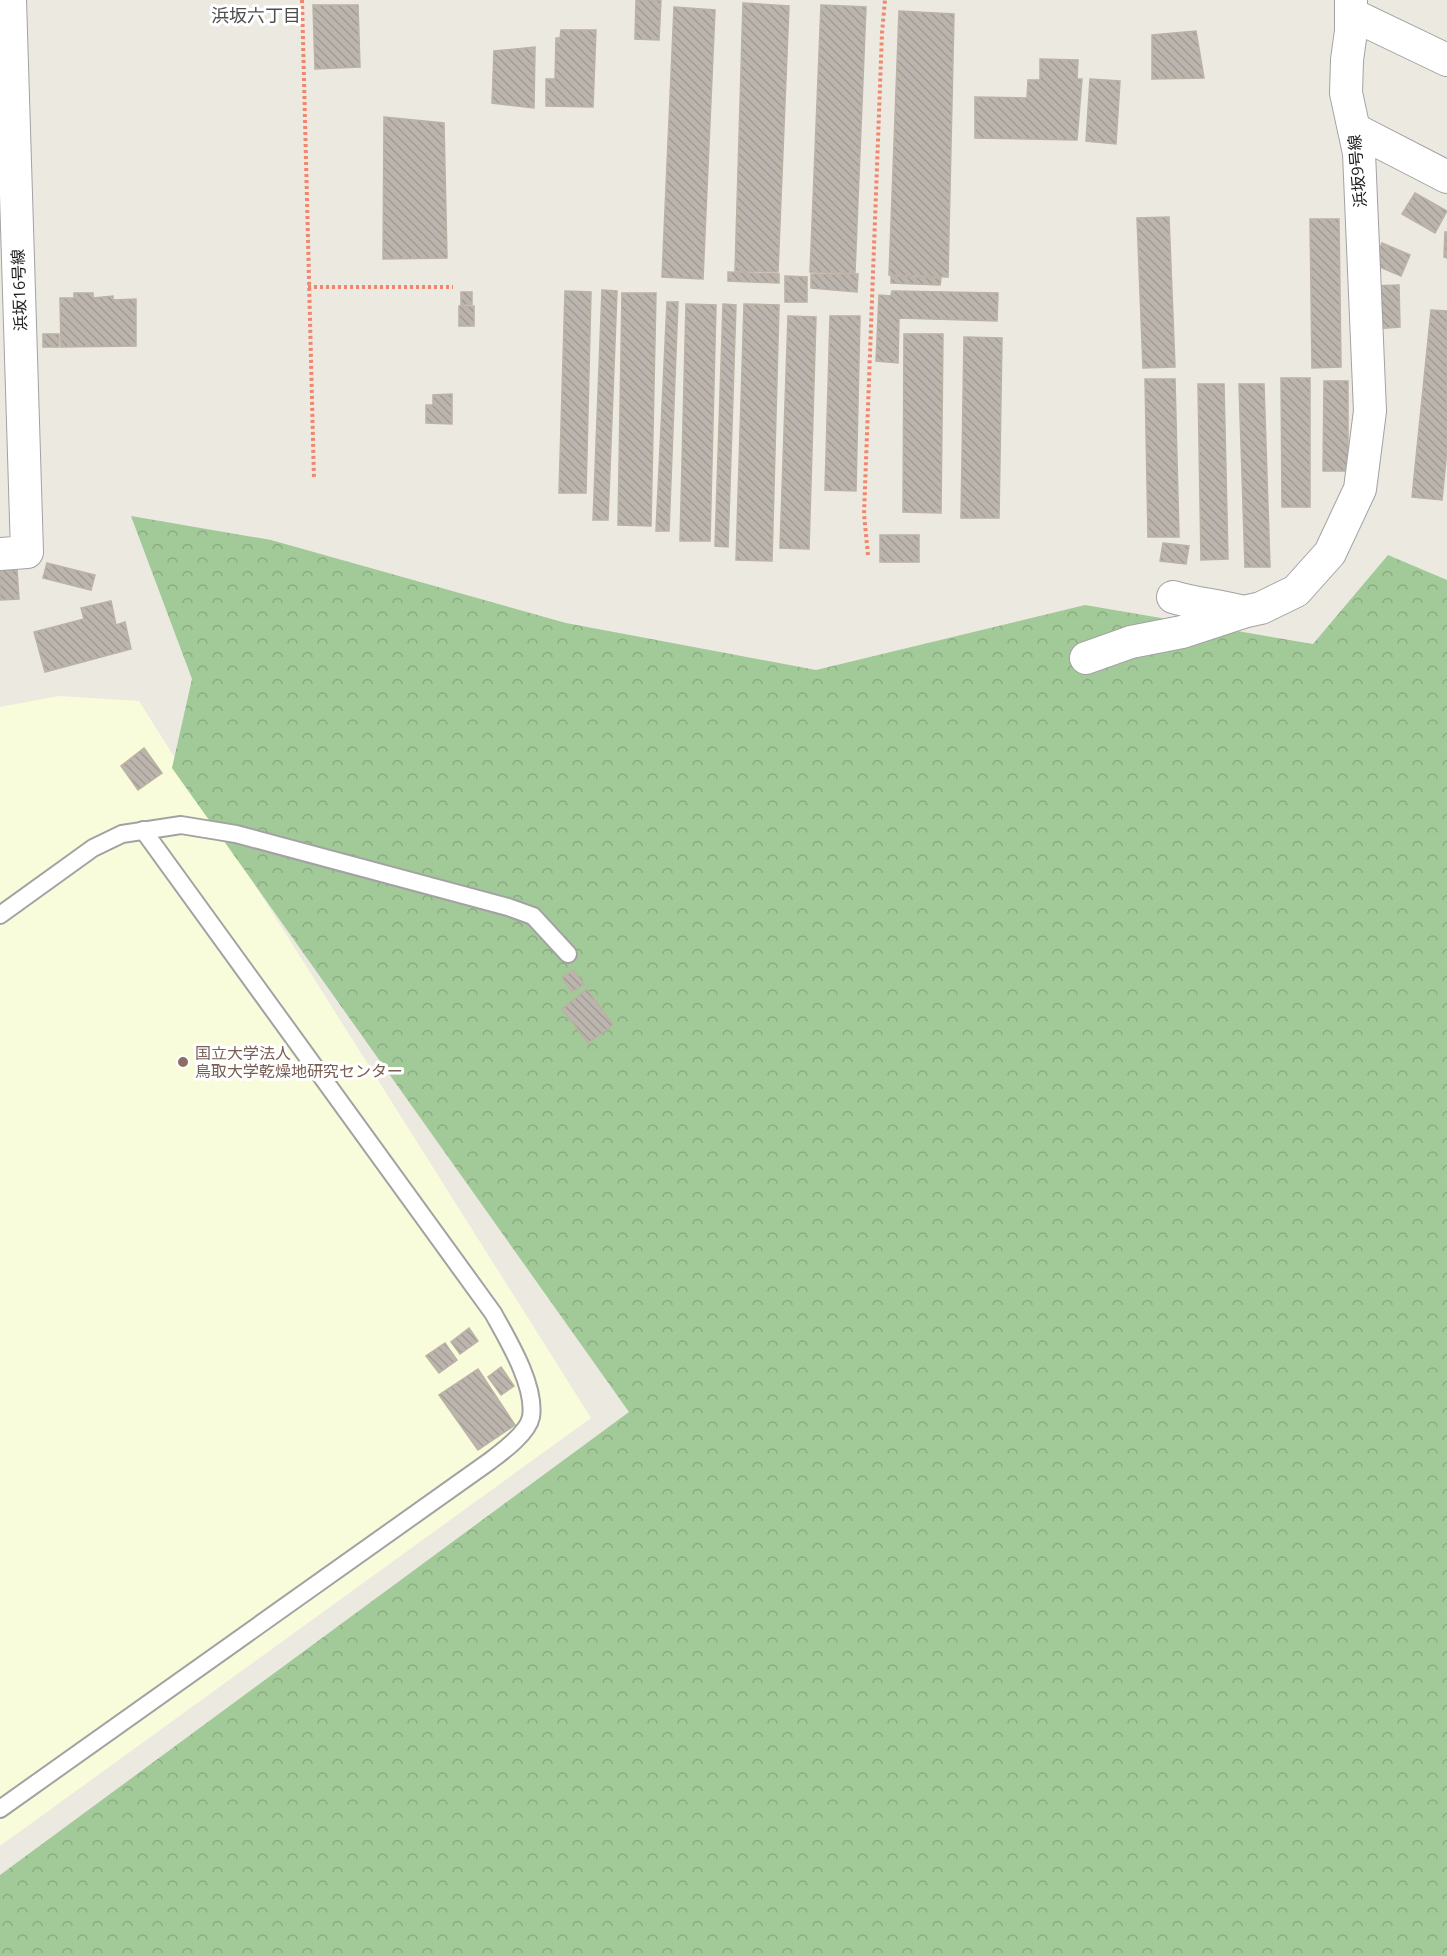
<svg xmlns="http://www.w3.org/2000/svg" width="1447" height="1956" viewBox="0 0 1447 1956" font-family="'Open Sans','Noto Sans JP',sans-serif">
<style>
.education{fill:#f9fcda}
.forest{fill:url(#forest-crowns)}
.building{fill:url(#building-back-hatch);stroke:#bcb1a5;stroke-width:1.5}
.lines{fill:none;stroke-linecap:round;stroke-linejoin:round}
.lane-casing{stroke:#a2a2a2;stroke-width:20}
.street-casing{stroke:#a2a2a2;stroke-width:34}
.path{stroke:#ef876e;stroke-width:4;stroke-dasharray:3 3;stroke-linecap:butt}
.lane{stroke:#fff;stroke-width:16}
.street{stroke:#fff;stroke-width:32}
.education-dot{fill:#8d6e63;stroke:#fff;stroke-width:2}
.labels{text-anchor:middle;stroke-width:6;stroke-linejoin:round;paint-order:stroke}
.street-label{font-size:16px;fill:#1b1b1b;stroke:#fff}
.education-label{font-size:16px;fill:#785e54;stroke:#fff;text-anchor:start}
.neighbourhood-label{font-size:18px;fill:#4e4e4e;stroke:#fff}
</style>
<defs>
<pattern id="forest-crowns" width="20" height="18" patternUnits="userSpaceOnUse" patternTransform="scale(1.5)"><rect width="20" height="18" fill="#a2c998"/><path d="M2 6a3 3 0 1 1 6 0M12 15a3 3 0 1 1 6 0" fill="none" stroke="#8bac82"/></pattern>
<pattern id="building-back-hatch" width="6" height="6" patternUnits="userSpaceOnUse" patternTransform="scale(1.5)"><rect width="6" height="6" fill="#bcb5ae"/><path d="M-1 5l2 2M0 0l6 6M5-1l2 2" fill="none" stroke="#a19b95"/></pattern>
</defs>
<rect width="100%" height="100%" fill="#ece9e1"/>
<path class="education" d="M 59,696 L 139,701 L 591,1418 L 0,1846 L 0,707 Z"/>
<path class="forest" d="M 131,516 L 271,540 L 566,623 L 816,670 L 1085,605 L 1313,644 L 1388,555 L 1447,580 L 1447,1956 L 0,1956 L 0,1875 L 629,1412 L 172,768 L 192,679 Z"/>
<g class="building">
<path d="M 636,0 L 661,0 L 659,40 L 635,39 Z"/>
<path d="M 743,3 L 789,6 L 778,272 L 735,271 Z"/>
<path d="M 313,5 L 358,5 L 360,67 L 315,69 Z"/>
<path d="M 821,5 L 866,7 L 855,273 L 810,272 Z"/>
<path d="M 674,7 L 715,10 L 703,279 L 662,277 Z"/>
<path d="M 899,11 L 954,14 L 948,277 L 889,275 Z"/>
<path d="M 561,30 L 596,30 L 593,107 L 546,106 L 546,79 L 555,79 L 556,38 L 560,38 Z"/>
<path d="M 1196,31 L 1204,78 L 1152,79 L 1152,35 Z"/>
<path d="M 535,47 L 534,108 L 492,103 L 494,51 Z"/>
<path d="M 1040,59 L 1078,60 L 1077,79 L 1082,79 L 1077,140 L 975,138 L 975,97 L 1027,98 L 1028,80 L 1040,80 Z"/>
<path d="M 1090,79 L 1120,81 L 1116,144 L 1086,141 Z"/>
<path d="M 384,117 L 444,123 L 447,258 L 383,259 Z"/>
<path d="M 1415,193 L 1447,211 L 1435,233 L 1402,214 Z"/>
<path d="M 1169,217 L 1175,367 L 1143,368 L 1137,218 Z"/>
<path d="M 1310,219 L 1339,219 L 1341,367 L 1312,368 Z"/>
<path d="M 1445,232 L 1447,232 L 1447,258 L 1444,257 Z"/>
<path d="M 1382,243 L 1410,255 L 1401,276 L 1373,264 Z"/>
<path d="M 728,272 L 779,274 L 779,283 L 728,281 Z"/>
<path d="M 811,274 L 858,274 L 857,292 L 811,288 Z"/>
<path d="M 785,276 L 807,277 L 807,302 L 785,302 Z"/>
<path d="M 891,276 L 941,278 L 940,285 L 891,283 Z"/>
<path d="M 1399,285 L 1400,327 L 1374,329 L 1372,286 Z"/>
<path d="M 602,290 L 617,291 L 608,520 L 593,520 Z"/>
<path d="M 565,291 L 591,292 L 586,493 L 559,493 Z"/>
<path d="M 892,291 L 998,293 L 997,321 L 899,318 L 898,363 L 876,361 L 879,295 L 891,296 Z"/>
<path d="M 461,292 L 472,292 L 472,304 L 461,305 Z"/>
<path d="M 74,293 L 93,293 L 93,298 L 113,296 L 113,300 L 136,299 L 136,346 L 61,347 L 60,298 L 74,298 Z"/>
<path d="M 622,293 L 656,293 L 651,526 L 618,525 Z"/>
<path d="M 667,302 L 678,302 L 669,531 L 656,531 Z"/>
<path d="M 686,304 L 716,305 L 710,541 L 680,541 Z"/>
<path d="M 723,304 L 736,305 L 728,547 L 715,546 Z"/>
<path d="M 744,304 L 779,305 L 772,561 L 736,560 Z"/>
<rect x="459" y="306" width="15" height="20"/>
<path d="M 1431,310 L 1447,311 L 1447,450 L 1442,500 L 1412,497 Z"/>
<path d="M 788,316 L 816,317 L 809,549 L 780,548 Z"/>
<path d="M 830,316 L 860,316 L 856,491 L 825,490 Z"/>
<rect x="43" y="334" width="16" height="13"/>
<path d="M 904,334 L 943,334 L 941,513 L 903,512 Z"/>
<path d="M 964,337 L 1002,338 L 999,518 L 961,518 Z"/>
<path d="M 1281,378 L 1310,378 L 1310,507 L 1282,507 Z"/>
<path d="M 1145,379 L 1175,379 L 1179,537 L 1148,537 Z"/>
<path d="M 1324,381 L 1348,381 L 1348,471 L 1323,471 Z"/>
<path d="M 1198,384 L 1224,384 L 1228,559 L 1201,560 Z"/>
<path d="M 1239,384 L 1264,384 L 1270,567 L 1245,567 Z"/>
<path d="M 452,394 L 452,424 L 426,423 L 426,405 L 433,405 L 433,395 Z"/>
<rect x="880" y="535" width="39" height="27"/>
<path d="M 1163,543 L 1189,546 L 1186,564 L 1160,561 Z"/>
<path d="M 47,563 L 95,575 L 91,590 L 43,578 Z"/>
<path d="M 0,570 L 17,570 L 19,599 L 0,600 Z"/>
<path d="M 111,601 L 116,625 L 125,622 L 131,649 L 45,672 L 34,632 L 84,619 L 81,608 Z"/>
<path d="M 144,748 L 162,773 L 138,790 L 121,766 Z"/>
<path d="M 573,970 L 584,984 L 572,992 L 562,978 Z"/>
<path d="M 587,989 L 613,1025 L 588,1043 L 562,1009 Z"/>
<path d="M 469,1328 L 478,1341 L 460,1354 L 451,1342 Z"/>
<path d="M 445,1343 L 457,1360 L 439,1373 L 426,1356 Z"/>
<path d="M 501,1367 L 514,1386 L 501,1395 L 488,1377 Z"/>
<path d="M 478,1369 L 515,1425 L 478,1450 L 439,1395 Z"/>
</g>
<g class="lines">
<defs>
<g id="lane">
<path d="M 0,915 L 93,848 L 122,834 L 181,825 L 236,834 L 508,907 L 533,916 L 568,954"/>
<path d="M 0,1809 L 490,1461 C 502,1452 528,1433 531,1417 C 536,1386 508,1340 493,1313 L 143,830"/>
</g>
<g id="street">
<path d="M 1351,14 L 1447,60"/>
<path d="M 1354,129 L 1447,177"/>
<path d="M 0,554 L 27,552 L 10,0"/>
<path d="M 1173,597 C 1195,604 1217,605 1239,611"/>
<path d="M 1086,658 L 1131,642 L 1182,632 L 1243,612 L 1261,608 L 1296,591 L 1330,553 L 1360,489 L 1370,411 L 1359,153 L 1346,93 L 1347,60 L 1351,31 L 1351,0"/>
</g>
</defs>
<use href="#lane" class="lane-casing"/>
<use href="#street" class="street-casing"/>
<g class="path">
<path d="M 302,0 L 314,479"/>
<path d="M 308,287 L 453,287"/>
<path d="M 868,555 L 864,514 L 882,33 L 885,0"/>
</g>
<use href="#lane" class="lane"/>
<use href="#street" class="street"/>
</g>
<circle class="education-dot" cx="183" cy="1062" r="6"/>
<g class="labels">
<g class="street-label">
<text transform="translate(1357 171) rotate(-95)" y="6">浜坂9号線</text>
<text transform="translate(19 290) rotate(-92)" y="6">浜坂16号線</text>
</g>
<g class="education-label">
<text x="195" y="1059">国立大学法人<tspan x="195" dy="18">鳥取大学乾燥地研究センター</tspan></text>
</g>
<g class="neighbourhood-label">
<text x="256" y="22">浜坂六丁目</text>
</g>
</g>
</svg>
